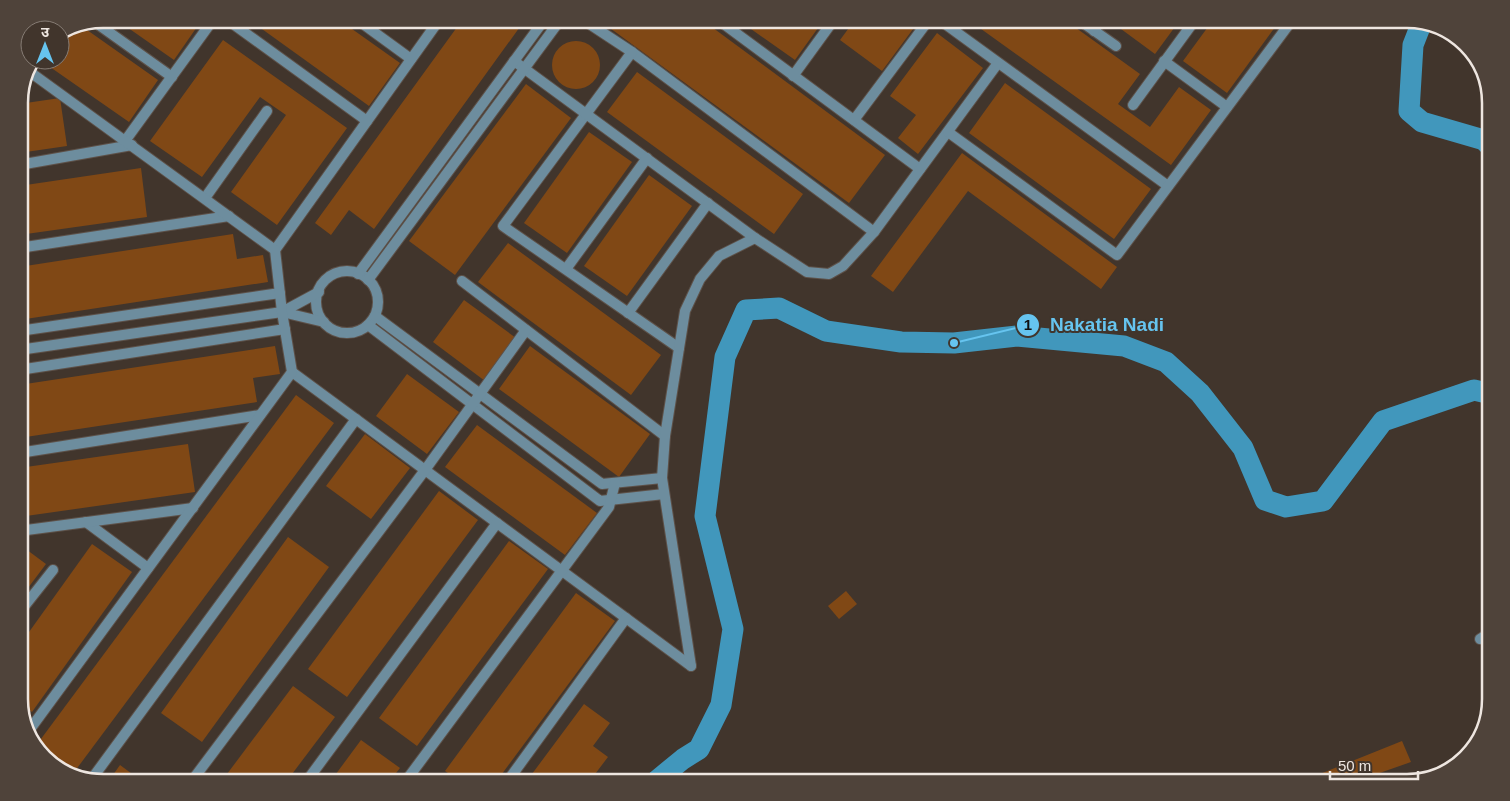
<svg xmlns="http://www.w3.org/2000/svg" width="1510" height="801" viewBox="0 0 1510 801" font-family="Arial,'Noto Sans Devanagari',sans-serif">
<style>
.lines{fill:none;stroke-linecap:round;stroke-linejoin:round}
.river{stroke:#4197bc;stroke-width:21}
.building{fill:#804815}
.minor-casing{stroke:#5d5149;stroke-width:12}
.tertiary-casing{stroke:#5d5149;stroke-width:12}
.minor{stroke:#6d8d9e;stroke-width:10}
.tertiary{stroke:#6d8d9e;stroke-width:10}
.rim{fill:none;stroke:#eee6e0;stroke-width:2.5}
.leader{fill:none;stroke:#66c4ef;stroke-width:2}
.callout-dot{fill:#66c4ef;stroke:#41352c;stroke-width:2}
.mark-label{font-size:15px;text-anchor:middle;font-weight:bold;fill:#111}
.callout-label{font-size:19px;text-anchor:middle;font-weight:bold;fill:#66c4ef;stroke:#41352c;stroke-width:4;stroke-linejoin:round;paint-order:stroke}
</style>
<rect width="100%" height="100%" fill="#41352c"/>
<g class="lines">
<g class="river">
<path d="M 1422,22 L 1413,45 L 1409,111 L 1422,122 L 1484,140 L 1491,147"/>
<path d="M 655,782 L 683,759 L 699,749 L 721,705 L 733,629 L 705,516 L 725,357 L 746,310 L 779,308 L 826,331 L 901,342 L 954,343 L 1017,336 L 1124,346 L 1166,362 L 1200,393 L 1243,448 L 1265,500 L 1286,507 L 1323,501 L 1383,421 L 1474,390 L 1491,394"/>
</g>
</g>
<g class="building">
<path d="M 1281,19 L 1227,93 L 1183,61 L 1213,20 Z"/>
<path d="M 1065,20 L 1140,74 L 1118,104 L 1150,127 L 1179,87 L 1211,110 L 1171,165 L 970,21 Z"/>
<path d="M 1128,20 L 1180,20 L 1155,54 L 1121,29 Z"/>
<path d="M 823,21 L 795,60 L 751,29 L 757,22 Z"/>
<path d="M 854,21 L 919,21 L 882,71 L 840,40 Z"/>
<path d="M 705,22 L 885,155 L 849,203 L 603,23 Z"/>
<path d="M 460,23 L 521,23 L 522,24 L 374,229 L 349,210 L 331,235 L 315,223 Z"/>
<path d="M 199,24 L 174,60 L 124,25 Z"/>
<path d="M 255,24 L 345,24 L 400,63 L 369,106 Z"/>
<path d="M 70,25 L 80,25 L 158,80 L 129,122 L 40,60 L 60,60 L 60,32 Z"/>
<path d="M 937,33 L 983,68 L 918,154 L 898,138 L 916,115 L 890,96 Z"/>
<path d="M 223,40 L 347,128 L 277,225 L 231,192 L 286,115 L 260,97 L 202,177 L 150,141 Z"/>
<circle cx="576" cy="65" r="24"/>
<path d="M 637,72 L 803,194 L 774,234 L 607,112 Z"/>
<path d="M 1005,83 L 1151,189 L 1114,239 L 969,133 Z"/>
<path d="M 526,84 L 571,118 L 455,275 L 409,241 Z"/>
<path d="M 60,98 L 67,146 L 19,153 L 19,104 Z"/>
<path d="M 589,132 L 632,162 L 567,253 L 524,223 Z"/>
<path d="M 962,153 L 1117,267 L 1101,289 L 968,191 L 893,292 L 871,276 Z"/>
<path d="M 141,168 L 147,217 L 19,235 L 19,186 Z"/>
<path d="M 649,175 L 692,206 L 627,296 L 584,266 Z"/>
<path d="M 233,234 L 237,259 L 263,255 L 268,282 L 19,320 L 19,267 Z"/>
<path d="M 508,243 L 661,355 L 631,395 L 478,282 Z"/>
<path d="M 464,300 L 516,338 L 485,381 L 433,342 Z"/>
<path d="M 275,346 L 280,374 L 253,378 L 257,402 L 19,438 L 19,385 Z"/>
<path d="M 530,346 L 650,434 L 619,477 L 499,389 Z"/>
<path d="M 407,374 L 459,412 L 427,454 L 376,416 Z"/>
<path d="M 296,395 L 334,423 L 72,775 L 65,774 L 35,747 Z"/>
<path d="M 477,425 L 597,513 L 565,555 L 445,467 Z"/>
<path d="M 365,434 L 410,468 L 371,519 L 326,486 Z"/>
<path d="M 188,444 L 195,492 L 19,517 L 19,468 Z"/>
<path d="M 439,491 L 478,520 L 347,697 L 308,669 Z"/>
<path d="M 288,537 L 329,567 L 202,742 L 161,713 Z"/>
<path d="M 509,541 L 548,569 L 417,746 L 379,718 Z"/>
<path d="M 19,544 L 46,564 L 19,600 Z"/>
<path d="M 92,544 L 132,572 L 32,712 L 19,703 L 19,646 Z"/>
<path d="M 846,591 L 857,604 L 839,619 L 828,606 Z"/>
<path d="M 576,593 L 615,621 L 496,782 L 461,782 L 445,771 Z"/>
<path d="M 293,686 L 335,717 L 286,782 L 221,782 Z"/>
<path d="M 584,704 L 610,723 L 593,746 L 608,757 L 589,782 L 581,782 L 572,776 L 567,782 L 526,782 Z"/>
<path d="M 1484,731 L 1483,736 L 1454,768 L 1438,773 Z"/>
<path d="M 361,740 L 400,768 L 389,782 L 330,782 Z"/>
<path d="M 1402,741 L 1411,762 L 1354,782 L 1300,782 Z"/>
<path d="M 120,765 L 143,782 L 108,782 Z"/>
</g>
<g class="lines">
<defs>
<g id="minor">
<path d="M 1079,20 L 1116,46"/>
<path d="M 941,21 L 1168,186"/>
<path d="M 721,22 L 920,169"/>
<path d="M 588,23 L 632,52 L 874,232"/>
<path d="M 233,24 L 367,121"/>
<path d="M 363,24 L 411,59"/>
<path d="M 99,25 L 172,77"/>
<path d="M 1094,31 L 1101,20"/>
<path d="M 632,52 L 503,226 L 679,348"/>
<path d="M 514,61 L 755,238 L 807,272 L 829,274 L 843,266 L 874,232 L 998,63"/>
<path d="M 1164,61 L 1227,107"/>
<path d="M 793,76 L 833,21"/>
<path d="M 1133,105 L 1195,20"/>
<path d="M 854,120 L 928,21"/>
<path d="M 948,132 L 1117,255 L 1293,19"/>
<path d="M 125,141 L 210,24"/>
<path d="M 19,165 L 132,145"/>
<path d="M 205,198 L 267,111"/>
<path d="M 19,248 L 229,216"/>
<path d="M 275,250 L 437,23"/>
<path d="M 566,269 L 647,158"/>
<circle cx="347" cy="302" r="31"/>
<path d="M 358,274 L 542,23"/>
<path d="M 368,280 L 558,23"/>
<path d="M 462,281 L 665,436"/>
<path d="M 319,292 L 282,312 L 324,322"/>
<path d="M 628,313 L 708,203"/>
<path d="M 375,316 L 602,484 L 662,478"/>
<path d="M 368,325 L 600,501 L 664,494"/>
<path d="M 19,331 L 280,293"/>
<path d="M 19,350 L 282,312"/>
<path d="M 19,370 L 285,329"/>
<path d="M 292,372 L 691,666"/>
<path d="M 19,453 L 260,415"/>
<path d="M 86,522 L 148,568"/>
<path d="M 19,531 L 193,508"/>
<path d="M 19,613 L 53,570"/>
<path d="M 691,666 L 662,478 L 665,436 L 685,311 L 700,279 L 719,256 L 755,238"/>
<path d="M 28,732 L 292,372 L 282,312 L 275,250 L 30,72"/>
<path d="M 91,780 L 356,419"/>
<path d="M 191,782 L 425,470 L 526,330"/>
<path d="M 306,782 L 497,523"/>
<path d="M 405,782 L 609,507 L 615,483"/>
<path d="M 507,782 L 626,618"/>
</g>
<path id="tertiary" d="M 1480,639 L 1491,632"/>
</defs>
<use href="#minor" class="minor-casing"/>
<use href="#tertiary" class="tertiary-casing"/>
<use href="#minor" class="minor"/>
<use href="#tertiary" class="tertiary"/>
</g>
<path d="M0 0H1510V801H0ZM103 28H1407A75 75 0 0 1 1482 103V699A75 75 0 0 1 1407 774H103A75 75 0 0 1 28 699V103A75 75 0 0 1 103 28Z" fill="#4f433a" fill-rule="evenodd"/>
<path class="rim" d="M103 28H1407A75 75 0 0 1 1482 103V699A75 75 0 0 1 1407 774H103A75 75 0 0 1 28 699V103A75 75 0 0 1 103 28Z"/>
<path class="leader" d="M954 343L1028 325"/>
<g class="callout-dot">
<circle cx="954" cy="343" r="5"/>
<circle cx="1028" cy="325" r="12"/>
</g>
<g class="mark-label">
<text x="1028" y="330">1</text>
</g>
<g class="callout-label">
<text x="1107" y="331">Nakatia Nadi</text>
</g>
<g transform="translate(45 45)"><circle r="24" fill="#41352c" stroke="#867c74"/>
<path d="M0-4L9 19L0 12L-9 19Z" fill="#66c4ef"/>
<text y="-8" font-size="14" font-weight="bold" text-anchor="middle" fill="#eee6e0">उ</text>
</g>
<path d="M1330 771v8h88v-8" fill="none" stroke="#eee6e0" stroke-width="2.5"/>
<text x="1338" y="771" font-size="15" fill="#eee6e0" stroke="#41352c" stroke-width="4" paint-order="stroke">50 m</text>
</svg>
